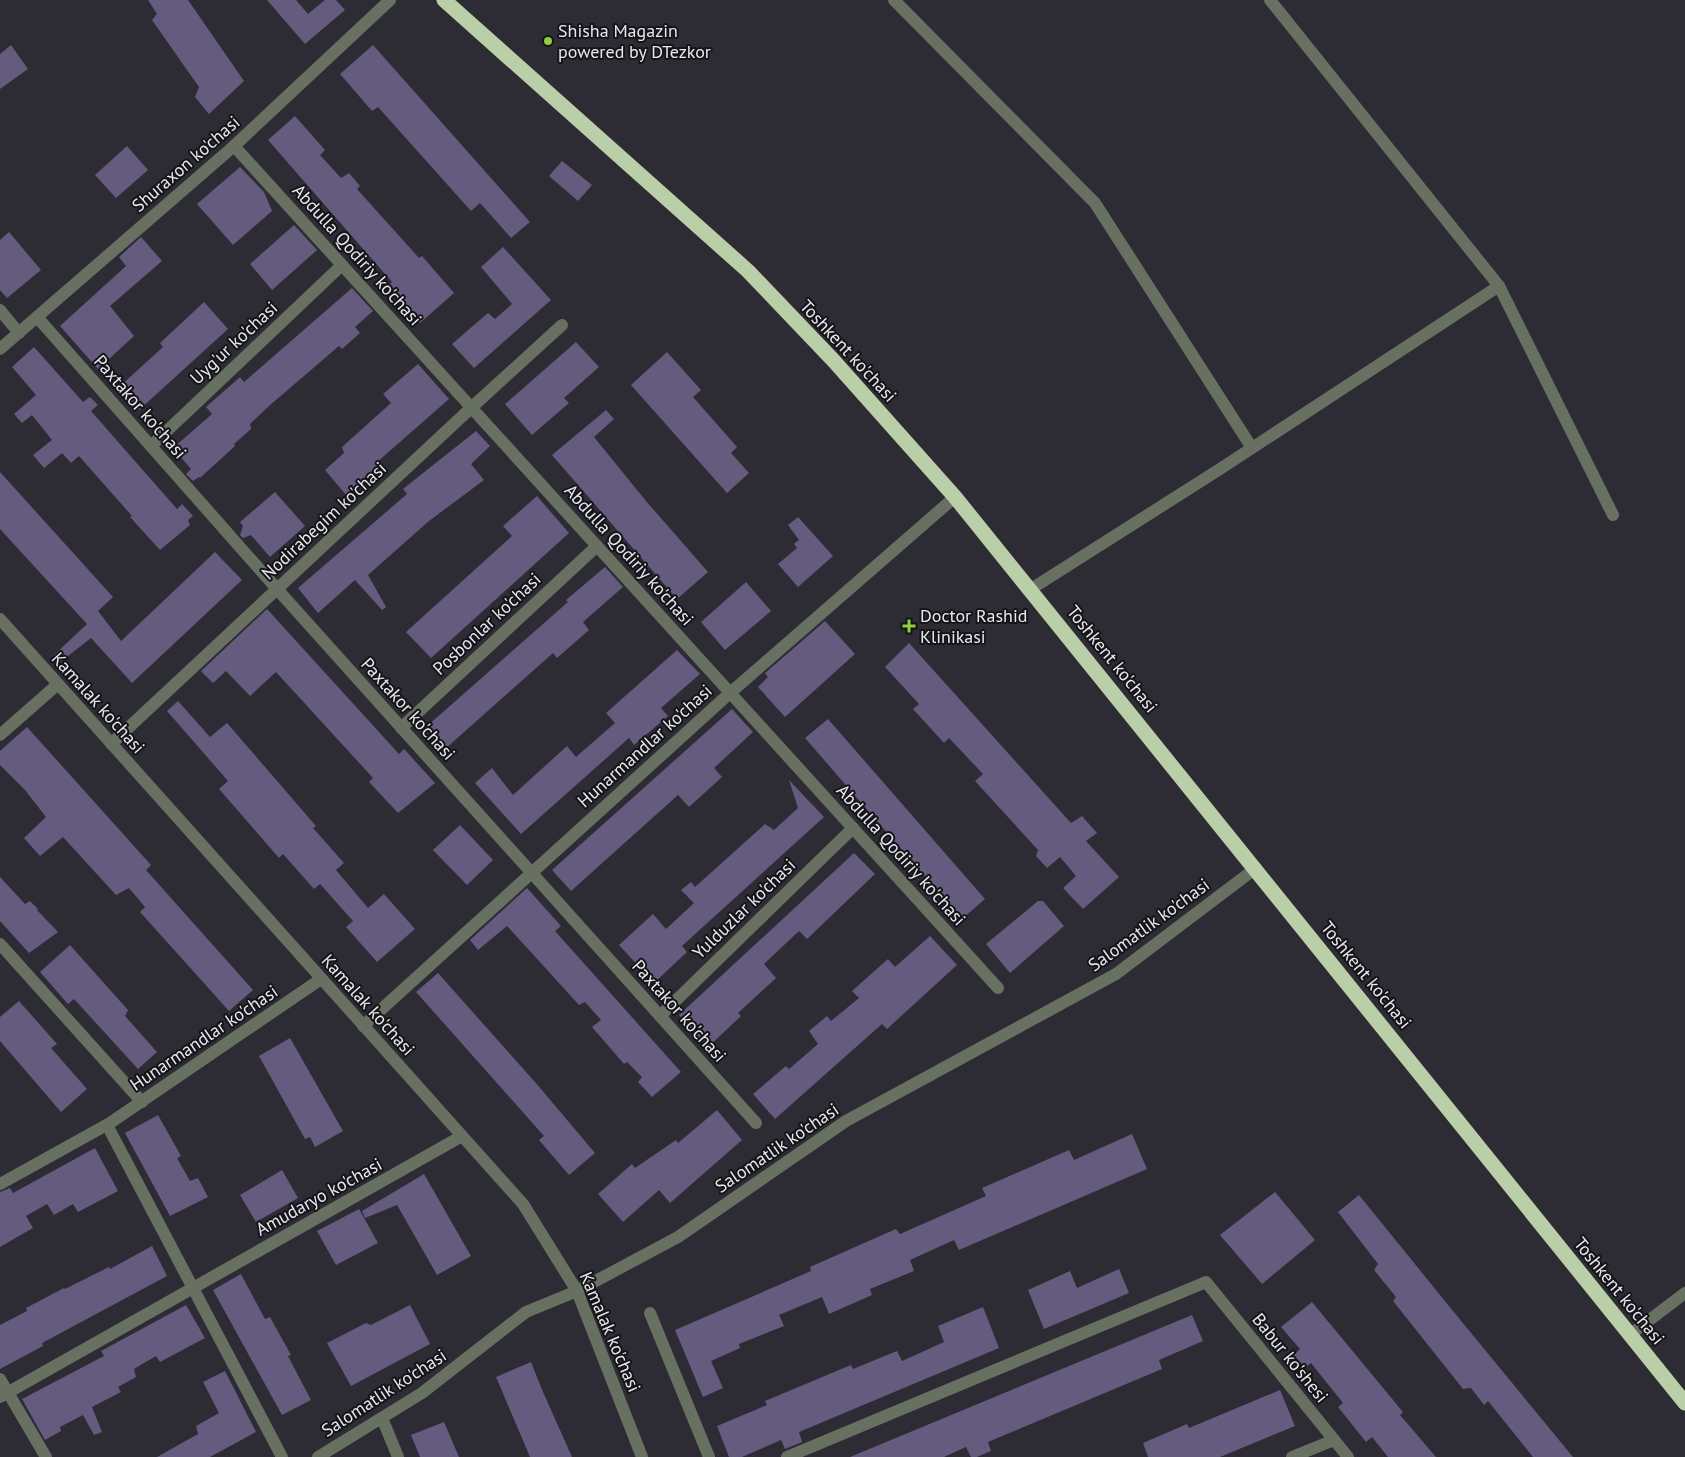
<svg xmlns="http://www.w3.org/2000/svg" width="1685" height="1457" viewBox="0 0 1685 1457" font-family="'PT Sans',sans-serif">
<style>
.building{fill:#645b7f}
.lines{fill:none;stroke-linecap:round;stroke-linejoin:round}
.minor{stroke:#687061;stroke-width:12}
.highway{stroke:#bacfa7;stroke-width:15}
.poi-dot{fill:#8fcd41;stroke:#151418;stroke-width:2}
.labels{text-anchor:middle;stroke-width:4;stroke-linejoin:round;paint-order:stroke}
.poi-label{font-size:18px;fill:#e9e8ee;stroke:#151418;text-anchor:start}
.street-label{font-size:18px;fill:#e9e8ee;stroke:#151418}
</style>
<rect width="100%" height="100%" fill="#2d2b34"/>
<g class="building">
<path d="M 148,0 L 188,0 L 244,81 L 209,114 L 195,97 L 199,87 L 152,20 L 157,14 Z"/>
<path d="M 267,0 L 296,0 L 308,14 L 325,0 L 336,0 L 345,10 L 305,44 Z"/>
<path d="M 11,45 L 28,69 L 0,89 L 0,54 Z"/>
<path d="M 373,45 L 530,222 L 511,238 L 480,203 L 471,211 L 378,107 L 372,111 L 340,74 Z"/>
<path d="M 295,116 L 325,150 L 320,155 L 341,178 L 349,173 L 360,186 L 357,189 L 419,258 L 422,256 L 454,293 L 420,323 L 388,286 L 392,282 L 268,140 Z"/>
<path d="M 127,146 L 148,170 L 116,198 L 95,175 Z"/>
<path d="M 562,161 L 592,185 L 578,201 L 549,176 Z"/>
<path d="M 240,167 L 264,192 L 272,211 L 233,245 L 197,204 Z"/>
<path d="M 294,225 L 317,250 L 272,290 L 250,264 Z"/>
<path d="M 9,232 L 41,270 L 7,298 L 0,290 L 0,240 Z"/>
<path d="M 141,237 L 162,261 L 110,306 L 134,336 L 98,369 L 60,326 L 126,266 L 119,257 Z"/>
<path d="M 503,247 L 551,300 L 474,368 L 452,344 L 488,313 L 495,319 L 512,304 L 481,267 Z"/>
<path d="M 352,288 L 373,311 L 355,327 L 360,333 L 342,349 L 339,346 L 269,406 L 250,424 L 251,429 L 234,444 L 235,446 L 200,478 L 199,477 L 193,481 L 186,474 L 191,469 L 173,448 L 212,414 L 206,407 L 240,377 L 244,382 Z"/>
<path d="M 204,302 L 228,329 L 139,410 L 119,387 L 163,347 L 160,343 Z"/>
<path d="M 576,342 L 599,367 L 564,398 L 569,403 L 532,435 L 505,404 Z"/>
<path d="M 34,347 L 83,402 L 90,397 L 98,405 L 91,411 L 177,509 L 182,504 L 193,516 L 188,520 L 190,525 L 160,550 L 130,517 L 132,516 L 79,456 L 71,463 L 62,453 L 44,468 L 33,455 L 52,440 L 32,415 L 22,423 L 14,414 L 36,395 L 12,367 Z"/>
<path d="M 667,352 L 701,390 L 693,397 L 737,447 L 731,453 L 749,473 L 727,493 L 631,385 Z"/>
<path d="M 418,364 L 449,399 L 376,463 L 379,467 L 346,495 L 325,470 L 344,453 L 342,447 L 391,403 L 383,394 Z"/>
<path d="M 606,410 L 614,419 L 594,437 L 646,501 L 708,572 L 677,599 L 552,455 Z"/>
<path d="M 476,431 L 490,446 L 471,464 L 484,480 L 429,521 L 368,575 L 386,607 L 382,610 L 355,580 L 318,613 L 298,588 L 407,494 L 403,489 Z"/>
<path d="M 0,472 L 113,597 L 98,611 L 121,641 L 215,552 L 242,580 L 132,683 L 91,638 L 59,663 L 53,656 L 87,624 L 0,529 Z"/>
<path d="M 275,492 L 305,526 L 270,557 L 251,535 L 243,538 L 240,535 L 243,526 L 240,522 Z"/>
<path d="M 537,496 L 569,533 L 431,658 L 406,632 L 512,536 L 503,526 Z"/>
<path d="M 798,517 L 833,556 L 798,587 L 778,564 L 797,548 L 794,544 L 799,540 L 788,525 Z"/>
<path d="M 605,567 L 623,587 L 583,622 L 589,630 L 557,658 L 553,653 L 445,749 L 426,727 L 568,602 L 566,600 Z"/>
<path d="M 746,582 L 771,611 L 725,650 L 701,622 Z"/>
<path d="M 267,609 L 399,754 L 404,749 L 435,783 L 398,813 L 369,782 L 373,778 L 276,672 L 250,696 L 226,671 L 213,683 L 201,671 Z"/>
<path d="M 825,621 L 855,654 L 785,717 L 758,687 L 768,677 L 765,673 Z"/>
<path d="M 909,643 L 1071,823 L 1082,816 L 1097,833 L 1086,841 L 1119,877 L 1083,909 L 1063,888 L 1076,876 L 1060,857 L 1047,868 L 1036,856 L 1038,850 L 975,781 L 983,774 L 949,738 L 944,743 L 913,709 L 919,704 L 885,667 Z"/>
<path d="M 677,650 L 700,674 L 661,708 L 668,716 L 634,745 L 629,738 L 521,834 L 475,783 L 492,768 L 513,795 L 567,746 L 576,757 L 615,723 L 606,713 Z"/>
<path d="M 178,701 L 210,737 L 227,723 L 316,826 L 313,828 L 344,863 L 336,870 L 368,908 L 384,894 L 415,929 L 377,962 L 346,927 L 353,921 L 320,884 L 314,889 L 283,854 L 279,858 L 219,789 L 228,781 L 167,711 Z"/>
<path d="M 732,709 L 753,732 L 714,768 L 722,777 L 689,807 L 678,795 L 571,891 L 552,870 Z"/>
<path d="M 828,719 L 985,899 L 962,919 L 805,738 Z"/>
<path d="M 27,727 L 151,865 L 146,870 L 253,990 L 229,1011 L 140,912 L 145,907 L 129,888 L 116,895 L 63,837 L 40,856 L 24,838 L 46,817 L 25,790 L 0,765 L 0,751 Z"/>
<path d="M 789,780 L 824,817 L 682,946 L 687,952 L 654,983 L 619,945 L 653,914 L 666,929 L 694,903 L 681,890 L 691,882 L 695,887 L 765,824 L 774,830 L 798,808 Z"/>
<path d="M 460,825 L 493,860 L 467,885 L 433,850 Z"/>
<path d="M 854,853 L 875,874 L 807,939 L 799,931 L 764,964 L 776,978 L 738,1013 L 741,1016 L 708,1047 L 679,1015 Z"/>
<path d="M 0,877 L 25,904 L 30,901 L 38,909 L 37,910 L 58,932 L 29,953 L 0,921 Z"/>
<path d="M 527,888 L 561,926 L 555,931 L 681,1072 L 652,1097 L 638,1082 L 642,1077 L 627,1062 L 624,1064 L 592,1027 L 601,1020 L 585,1002 L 579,1005 L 507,926 L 478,950 L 470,940 Z"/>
<path d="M 1038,901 L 1043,901 L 1064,926 L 1010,973 L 986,944 Z"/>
<path d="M 930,936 L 957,965 L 887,1029 L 882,1024 L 775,1119 L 753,1094 L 786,1066 L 789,1069 L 818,1044 L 809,1031 L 827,1016 L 831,1021 L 859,998 L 852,991 L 888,959 L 895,967 Z"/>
<path d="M 70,945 L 128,1010 L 125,1016 L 157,1052 L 138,1069 L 74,999 L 68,1004 L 40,972 Z"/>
<path d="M 438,973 L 535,1082 L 595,1153 L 569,1175 L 539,1140 L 544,1136 L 416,992 Z"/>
<path d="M 19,1001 L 57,1044 L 51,1048 L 87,1089 L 61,1112 L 0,1041 L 0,1017 Z"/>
<path d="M 290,1038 L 343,1131 L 315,1147 L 310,1137 L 305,1139 L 259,1056 Z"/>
<path d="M 717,1110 L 742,1140 L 670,1203 L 659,1190 L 623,1222 L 598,1194 L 632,1164 L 635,1168 L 676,1140 L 678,1143 Z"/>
<path d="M 158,1115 L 181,1156 L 177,1158 L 190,1181 L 198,1178 L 208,1197 L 170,1216 L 125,1133 Z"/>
<path d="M 1132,1134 L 1147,1169 L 959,1250 L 954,1240 L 910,1260 L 914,1271 L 870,1289 L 872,1295 L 829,1314 L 822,1297 L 779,1315 L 784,1326 L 739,1344 L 740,1348 L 711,1361 L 723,1388 L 703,1397 L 675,1330 L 811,1271 L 810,1267 L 855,1247 L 896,1229 L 900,1234 L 986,1196 L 982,1188 L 1069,1150 L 1074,1160 Z"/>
<path d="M 95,1148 L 118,1191 L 78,1212 L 73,1204 L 54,1215 L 47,1204 L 26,1216 L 33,1228 L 0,1247 L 0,1192 L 10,1188 L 13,1193 Z"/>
<path d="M 282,1170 L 298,1198 L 256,1222 L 240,1195 Z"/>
<path d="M 424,1174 L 471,1256 L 437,1275 L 397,1205 L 365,1218 L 362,1211 Z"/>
<path d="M 1275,1192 L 1315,1240 L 1262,1284 L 1220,1235 Z"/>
<path d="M 1359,1195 L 1453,1311 L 1573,1457 L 1533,1457 L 1488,1401 L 1484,1405 L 1471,1388 L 1463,1389 L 1393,1301 L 1396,1297 L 1374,1270 L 1378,1264 L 1338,1212 Z"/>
<path d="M 359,1209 L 378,1243 L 336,1265 L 317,1231 Z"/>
<path d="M 152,1246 L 167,1276 L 42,1343 L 43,1346 L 0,1369 L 0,1325 L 27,1311 L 26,1308 L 64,1288 L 65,1289 L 109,1267 L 110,1269 Z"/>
<path d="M 1119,1269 L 1129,1293 L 1044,1329 L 1028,1290 L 1070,1271 L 1077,1288 Z"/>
<path d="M 241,1274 L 265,1319 L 270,1317 L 291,1355 L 288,1356 L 311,1400 L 282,1415 L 213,1290 Z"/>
<path d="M 1312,1302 L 1403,1412 L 1400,1415 L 1436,1457 L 1388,1457 L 1372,1437 L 1366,1442 L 1338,1407 L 1343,1403 L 1311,1363 L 1305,1368 L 1294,1355 L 1300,1349 L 1281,1327 Z"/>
<path d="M 186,1305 L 205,1338 L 160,1362 L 156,1356 L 134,1369 L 136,1377 L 118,1387 L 121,1392 L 92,1407 L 102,1432 L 94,1435 L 83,1415 L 60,1427 L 61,1431 L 45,1440 L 22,1399 L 104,1356 L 101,1351 Z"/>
<path d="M 410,1305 L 430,1344 L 351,1386 L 327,1343 L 366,1323 L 371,1325 Z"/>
<path d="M 983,1307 L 999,1348 L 799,1432 L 802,1442 L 785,1449 L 781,1440 L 742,1457 L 729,1457 L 717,1426 L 767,1405 L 765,1401 L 851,1365 L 853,1369 L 897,1351 L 902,1361 L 944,1342 L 938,1326 Z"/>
<path d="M 1192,1315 L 1203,1341 L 1159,1360 L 1162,1369 L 988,1442 L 991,1451 L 977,1457 L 971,1457 L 966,1447 L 944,1457 L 850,1457 Z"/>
<path d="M 531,1362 L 543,1392 L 572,1457 L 530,1457 L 496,1377 Z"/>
<path d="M 225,1371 L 256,1432 L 210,1457 L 157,1457 L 198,1434 L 196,1426 L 219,1413 L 203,1382 Z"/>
<path d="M 1280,1390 L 1295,1426 L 1220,1457 L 1148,1457 L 1143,1443 L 1187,1424 L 1189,1428 Z"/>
<path d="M 444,1422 L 459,1457 L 420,1457 L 411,1435 Z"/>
</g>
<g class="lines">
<g class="minor">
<path d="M 894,0 L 1095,203 L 1252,448"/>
<path d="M 1270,0 L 1499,286 L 1613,515"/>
<path d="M 234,146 L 998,988"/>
<path d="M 0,310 L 19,333"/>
<path d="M 37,317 L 277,589 L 756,1123"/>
<path d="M 0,349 L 234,146 L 390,0"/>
<path d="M 151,446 L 342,265"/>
<path d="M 1031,589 L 1220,469 L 1499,286"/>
<path d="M 0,619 L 523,1204 L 577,1291 L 642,1457"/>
<path d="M 401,728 L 597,546"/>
<path d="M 0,735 L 58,684"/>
<path d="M 111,744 L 471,408 L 562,325"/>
<path d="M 0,944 L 142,1102"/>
<path d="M 660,1016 L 853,828"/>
<path d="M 363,1026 L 730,693 L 955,497"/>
<path d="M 107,1125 L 282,1457"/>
<path d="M 0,1184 L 110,1123 L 321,979"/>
<path d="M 650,1313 L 709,1457"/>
<path d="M 1631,1334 L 1685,1293"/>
<path d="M 0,1379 L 46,1457"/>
<path d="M 0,1397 L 462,1136"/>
<path d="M 382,1418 L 398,1457"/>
<path d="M 318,1457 L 422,1393 L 526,1312 L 577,1291 L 678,1237 L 846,1121 L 1116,974 L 1256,868"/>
<path d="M 787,1457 L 1206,1282 L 1348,1457"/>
<path d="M 1292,1457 L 1334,1440"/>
</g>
<path class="highway" d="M 444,0 L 748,271 L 833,360 L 955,497 L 1685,1403"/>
</g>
<g class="poi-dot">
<circle cx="548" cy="41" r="5"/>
<path d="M906.5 618.5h5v5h5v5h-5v5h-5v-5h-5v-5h5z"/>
</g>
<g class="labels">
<g class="poi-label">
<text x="558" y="37">Shisha Magazin<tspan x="558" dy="21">powered by DTezkor</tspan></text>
<text x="920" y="622">Doctor Rashid<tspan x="920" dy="21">Klinikasi</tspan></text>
</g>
<g class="street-label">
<text transform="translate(186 164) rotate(-41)" y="6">Shuraxon ko'chasi</text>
<text transform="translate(357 255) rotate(48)" y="6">Abdulla Qodiriy ko'chasi</text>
<text transform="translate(234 343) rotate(-43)" y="6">Uyg'ur ko'chasi</text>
<text transform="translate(848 351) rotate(47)" y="6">Toshkent ko'chasi</text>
<text transform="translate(140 407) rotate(49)" y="6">Paxtakor ko'chasi</text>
<text transform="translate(324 521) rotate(-43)" y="6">Nodirabegim ko'chasi</text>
<text transform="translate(629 555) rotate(48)" y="6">Abdulla Qodiriy ko'chasi</text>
<text transform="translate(487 624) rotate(-43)" y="6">Posbonlar ko'chasi</text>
<text transform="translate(1112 659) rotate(51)" y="6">Toshkent ko'chasi</text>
<text transform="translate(98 703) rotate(48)" y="6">Kamalak ko'chasi</text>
<text transform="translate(408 709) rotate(48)" y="6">Paxtakor ko'chasi</text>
<text transform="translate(645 746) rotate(-42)" y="6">Hunarmandlar ko'chasi</text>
<text transform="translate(901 855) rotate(48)" y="6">Abdulla Qodiriy ko'chasi</text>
<text transform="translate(744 909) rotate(-44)" y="6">Yulduzlar ko'chasi</text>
<text transform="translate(1149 925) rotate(-36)" y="6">Salomatlik ko'chasi</text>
<text transform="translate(1366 975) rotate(51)" y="6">Toshkent ko'chasi</text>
<text transform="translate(368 1005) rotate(48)" y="6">Kamalak ko'chasi</text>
<text transform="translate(679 1011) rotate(48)" y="6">Paxtakor ko'chasi</text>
<text transform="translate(204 1038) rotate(-34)" y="6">Hunarmandlar ko'chasi</text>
<text transform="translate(777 1148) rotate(-34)" y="6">Salomatlik ko'chasi</text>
<text transform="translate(319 1197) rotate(-29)" y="6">Amudaryo ko'chasi</text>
<text transform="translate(1619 1291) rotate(51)" y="6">Toshkent ko'chasi</text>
<text transform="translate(610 1332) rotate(67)" y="6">Kamalak ko'chasi</text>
<text transform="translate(1290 1358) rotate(51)" y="6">Babur ko'shesi</text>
<text transform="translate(384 1393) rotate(-33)" y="6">Salomatlik ko'chasi</text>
</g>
</g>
</svg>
